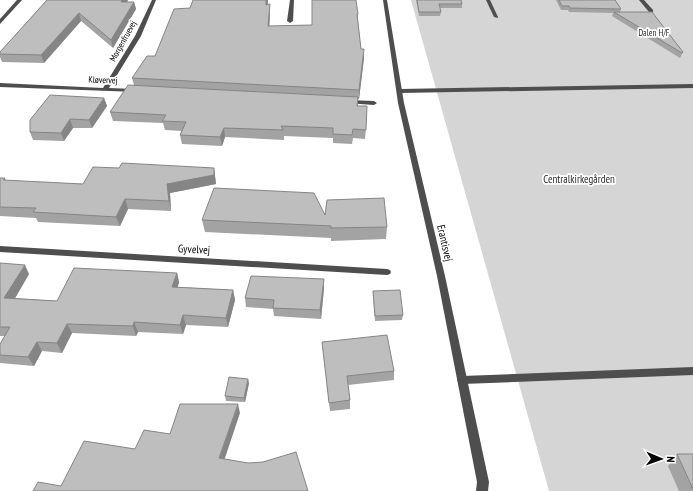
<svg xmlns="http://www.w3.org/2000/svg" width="693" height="491" viewBox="0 0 693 491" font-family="'PT Sans Narrow',sans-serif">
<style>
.green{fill:#d5d5d5}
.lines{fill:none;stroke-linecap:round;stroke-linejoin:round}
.service{fill:#4e4e4e;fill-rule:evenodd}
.minor{fill:#4e4e4e;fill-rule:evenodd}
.tertiary{fill:#4e4e4e;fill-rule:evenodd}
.wall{fill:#a3a3a3}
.shaded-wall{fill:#858585}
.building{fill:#bebebe;stroke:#858585}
.labels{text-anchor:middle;stroke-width:3.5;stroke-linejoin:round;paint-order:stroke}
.far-park-label{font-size:9px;fill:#2c2c2c;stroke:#fff}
.far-street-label{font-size:9px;fill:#000;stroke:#fff}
.park-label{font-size:11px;fill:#2c2c2c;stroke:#fff}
.street-label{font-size:11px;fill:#000;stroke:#fff}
</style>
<rect width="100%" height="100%" fill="#fff"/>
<path class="green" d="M 411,0 L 693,0 L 693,491 L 549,491 Z"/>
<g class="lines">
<g class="service">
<path d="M 693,84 L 693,88 L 400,93 L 397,91 L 400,89 Z"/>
<path d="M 693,367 L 693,375 L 462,384 L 459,383 L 457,380 L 459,377 L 462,376 Z"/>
</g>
<g class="minor">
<path d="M 152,0 L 156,0 L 141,36 L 109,88 L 135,89 L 138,91 L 137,92 L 0,87 L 0,83 L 103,88 L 135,36 Z"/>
<path d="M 290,0 L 294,0 L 293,21 L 290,23 L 287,21 Z"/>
<path d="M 383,0 L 387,0 L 404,103 L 445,276 L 489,482 L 488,491 L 476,491 L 477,482 L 437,276 L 398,103 Z"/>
<path d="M 486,0 L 490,0 L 498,17 L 498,18 L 494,17 Z"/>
<path d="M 639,0 L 644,0 L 653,10 L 653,12 L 649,12 Z"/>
<path d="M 348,100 L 374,101 L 377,103 L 374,105 L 346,103 L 346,101 Z"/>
<path d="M 0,246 L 387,269 L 390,270 L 391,272 L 390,274 L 387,275 L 0,252 Z"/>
</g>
<path class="tertiary" d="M 17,0 L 22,0 L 0,24 L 0,19 Z"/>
</g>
<g class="wall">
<path d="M 47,0 L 128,0 L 127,2 L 134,2 L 136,9 L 113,48 L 81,21 L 44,63 L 2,62 L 0,57 L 0,52 Z"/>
<path d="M 193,0 L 268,0 L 268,5 L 270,13 L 269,26 L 312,25 L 358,14 L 358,22 L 361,49 L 364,58 L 359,99 L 358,99 L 358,106 L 367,115 L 365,139 L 353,138 L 352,144 L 333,143 L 333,138 L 284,136 L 284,140 L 225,137 L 222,146 L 182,144 L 180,135 L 182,131 L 165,130 L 163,123 L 113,121 L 110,112 L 134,85 L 132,78 L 155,56 L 190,8 Z"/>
<path d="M 416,0 L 461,0 L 462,4 L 462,8 L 440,8 L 441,12 L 440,16 L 419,16 Z"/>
<path d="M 556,0 L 615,0 L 621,9 L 620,12 L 683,52 L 680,58 L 612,16 L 613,13 L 569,12 L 568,10 L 561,10 Z"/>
<path d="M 104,98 L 107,106 L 92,128 L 73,128 L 64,141 L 33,140 L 30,132 Z"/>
<path d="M 119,168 L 214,168 L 216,184 L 170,193 L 171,211 L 128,209 L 120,226 L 38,222 L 36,218 L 0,216 L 0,178 L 5,178 L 6,181 L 83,184 Z"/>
<path d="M 325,215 L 387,227 L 386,239 L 331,241 L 331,238 L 205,232 L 202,220 Z"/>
<path d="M 0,263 L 29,274 L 15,298 L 57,301 L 177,273 L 179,282 L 178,287 L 233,290 L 235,300 L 228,327 L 186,325 L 183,334 L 138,332 L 136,336 L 72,333 L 62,353 L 42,351 L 34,366 L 0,363 L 0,344 L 5,336 L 0,336 Z"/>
<path d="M 324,288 L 321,319 L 274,316 L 273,309 L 246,307 L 245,298 Z"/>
<path d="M 373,291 L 403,315 L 402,320 L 375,321 L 373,296 Z"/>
<path d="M 322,342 L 394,371 L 394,380 L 348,385 L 350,400 L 350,409 L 330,411 L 323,351 Z"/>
<path d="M 249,383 L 245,402 L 226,401 L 225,396 Z"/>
<path d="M 677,454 L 693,454 L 693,491 L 679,491 L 668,466 Z"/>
</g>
<g class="shaded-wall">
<path d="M 122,0 L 128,0 L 123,9 L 121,2 Z"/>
<path d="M 266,0 L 268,0 L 266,13 Z"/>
<path d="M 134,2 L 136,9 L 113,48 L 111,40 Z"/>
<path d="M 270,4 L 270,13 L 269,34 L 268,26 Z"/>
<path d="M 79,13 L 81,21 L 44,63 L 41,55 Z"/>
<path d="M 364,49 L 364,58 L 359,99 L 359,90 Z"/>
<path d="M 104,98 L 107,106 L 92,128 L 89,120 Z"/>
<path d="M 70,119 L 73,128 L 64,141 L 61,133 Z"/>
<path d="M 224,128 L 225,137 L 222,146 L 220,137 Z"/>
<path d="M 214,168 L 216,184 L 170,193 L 171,211 L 169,201 L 167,184 Z"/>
<path d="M 125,199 L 128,209 L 120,226 L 116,217 Z"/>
<path d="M 25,265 L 29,274 L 10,307 L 4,298 Z"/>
<path d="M 177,273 L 179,282 L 174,296 L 172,287 Z"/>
<path d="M 324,279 L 324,288 L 321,319 L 320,310 Z"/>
<path d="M 233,290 L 235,300 L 228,327 L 226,318 Z"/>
<path d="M 183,315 L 186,325 L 183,334 L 180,325 Z"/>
<path d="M 134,322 L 138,332 L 136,336 L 133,326 Z"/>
<path d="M 67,324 L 72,333 L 62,353 L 57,343 Z"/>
<path d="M 37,342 L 42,351 L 34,366 L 28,357 Z"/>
<path d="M 248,379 L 249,383 L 245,402 L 244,398 Z"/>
<path d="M 238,404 L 240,413 L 222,467 L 219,458 Z"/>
</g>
<g class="building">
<path d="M 47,0 L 122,0 L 121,2 L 134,2 L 111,40 L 79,13 L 41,55 L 0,54 L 0,52 Z"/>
<path d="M 193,0 L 266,0 L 266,5 L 270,4 L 268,26 L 312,25 L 312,0 L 356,0 L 358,14 L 357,14 L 361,49 L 364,49 L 359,90 L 132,78 L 147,56 L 155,56 L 174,9 L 190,8 Z"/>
<path d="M 417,0 L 461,0 L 462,4 L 439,4 L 441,12 L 419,12 Z"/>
<path d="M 559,0 L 615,0 L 621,9 L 570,8 L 569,6 L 562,6 Z"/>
<path d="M 614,12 L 652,12 L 683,52 L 682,53 Z"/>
<path d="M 128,85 L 358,97 L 357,106 L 367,106 L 366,130 L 353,129 L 352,135 L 333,134 L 333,128 L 281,126 L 283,130 L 224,128 L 220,137 L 180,135 L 186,122 L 162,121 L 166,115 L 110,112 Z"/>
<path d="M 50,95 L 104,98 L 89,120 L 70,119 L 61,133 L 30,132 L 30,120 Z"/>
<path d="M 122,163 L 214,168 L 214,175 L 167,184 L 169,201 L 125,199 L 116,217 L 33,212 L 36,208 L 0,207 L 0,178 L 5,178 L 3,180 L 83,184 L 93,167 L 119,168 Z"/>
<path d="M 214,188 L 314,193 L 325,215 L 327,200 L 384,198 L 387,227 L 331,228 L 331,226 L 202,220 Z"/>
<path d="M 0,263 L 25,265 L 4,298 L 57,301 L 74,268 L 177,273 L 172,287 L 233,290 L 226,318 L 183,315 L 180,325 L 134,322 L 133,326 L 67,324 L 57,343 L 37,342 L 28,357 L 0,355 L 0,344 L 10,327 L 0,327 Z"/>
<path d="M 251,276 L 324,279 L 320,310 L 273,308 L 274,300 L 245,298 Z"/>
<path d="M 400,290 L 403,315 L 375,316 L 373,291 Z"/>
<path d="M 387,335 L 394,371 L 347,376 L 350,400 L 329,403 L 322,342 Z"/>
<path d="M 229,377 L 248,379 L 244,398 L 225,396 Z"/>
<path d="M 180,404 L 238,404 L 219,458 L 248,463 L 263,462 L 296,452 L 308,491 L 33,491 L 38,482 L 61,486 L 84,441 L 135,449 L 144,430 L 170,434 Z"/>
<path d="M 677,454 L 693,454 L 693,489 Z"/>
</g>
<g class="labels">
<g class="far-park-label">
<text x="654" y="36">Dalen H/F</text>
</g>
<g class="far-street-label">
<text transform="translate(123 41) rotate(-61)" y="3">Morgenfruevej</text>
<text transform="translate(103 80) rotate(2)" y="3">Kløvervej</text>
</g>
<g class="park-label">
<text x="579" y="183">Centralkirkegården</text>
</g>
<g class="street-label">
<text transform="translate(445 243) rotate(77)" y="4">Erantisvej</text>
<text transform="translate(194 249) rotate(3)" y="4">Gyvelvej</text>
</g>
</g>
<g transform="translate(661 459) rotate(92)" stroke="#ffffff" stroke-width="3" paint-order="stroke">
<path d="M0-3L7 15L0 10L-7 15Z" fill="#000000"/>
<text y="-6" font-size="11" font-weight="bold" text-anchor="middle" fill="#000000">N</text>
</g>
</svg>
